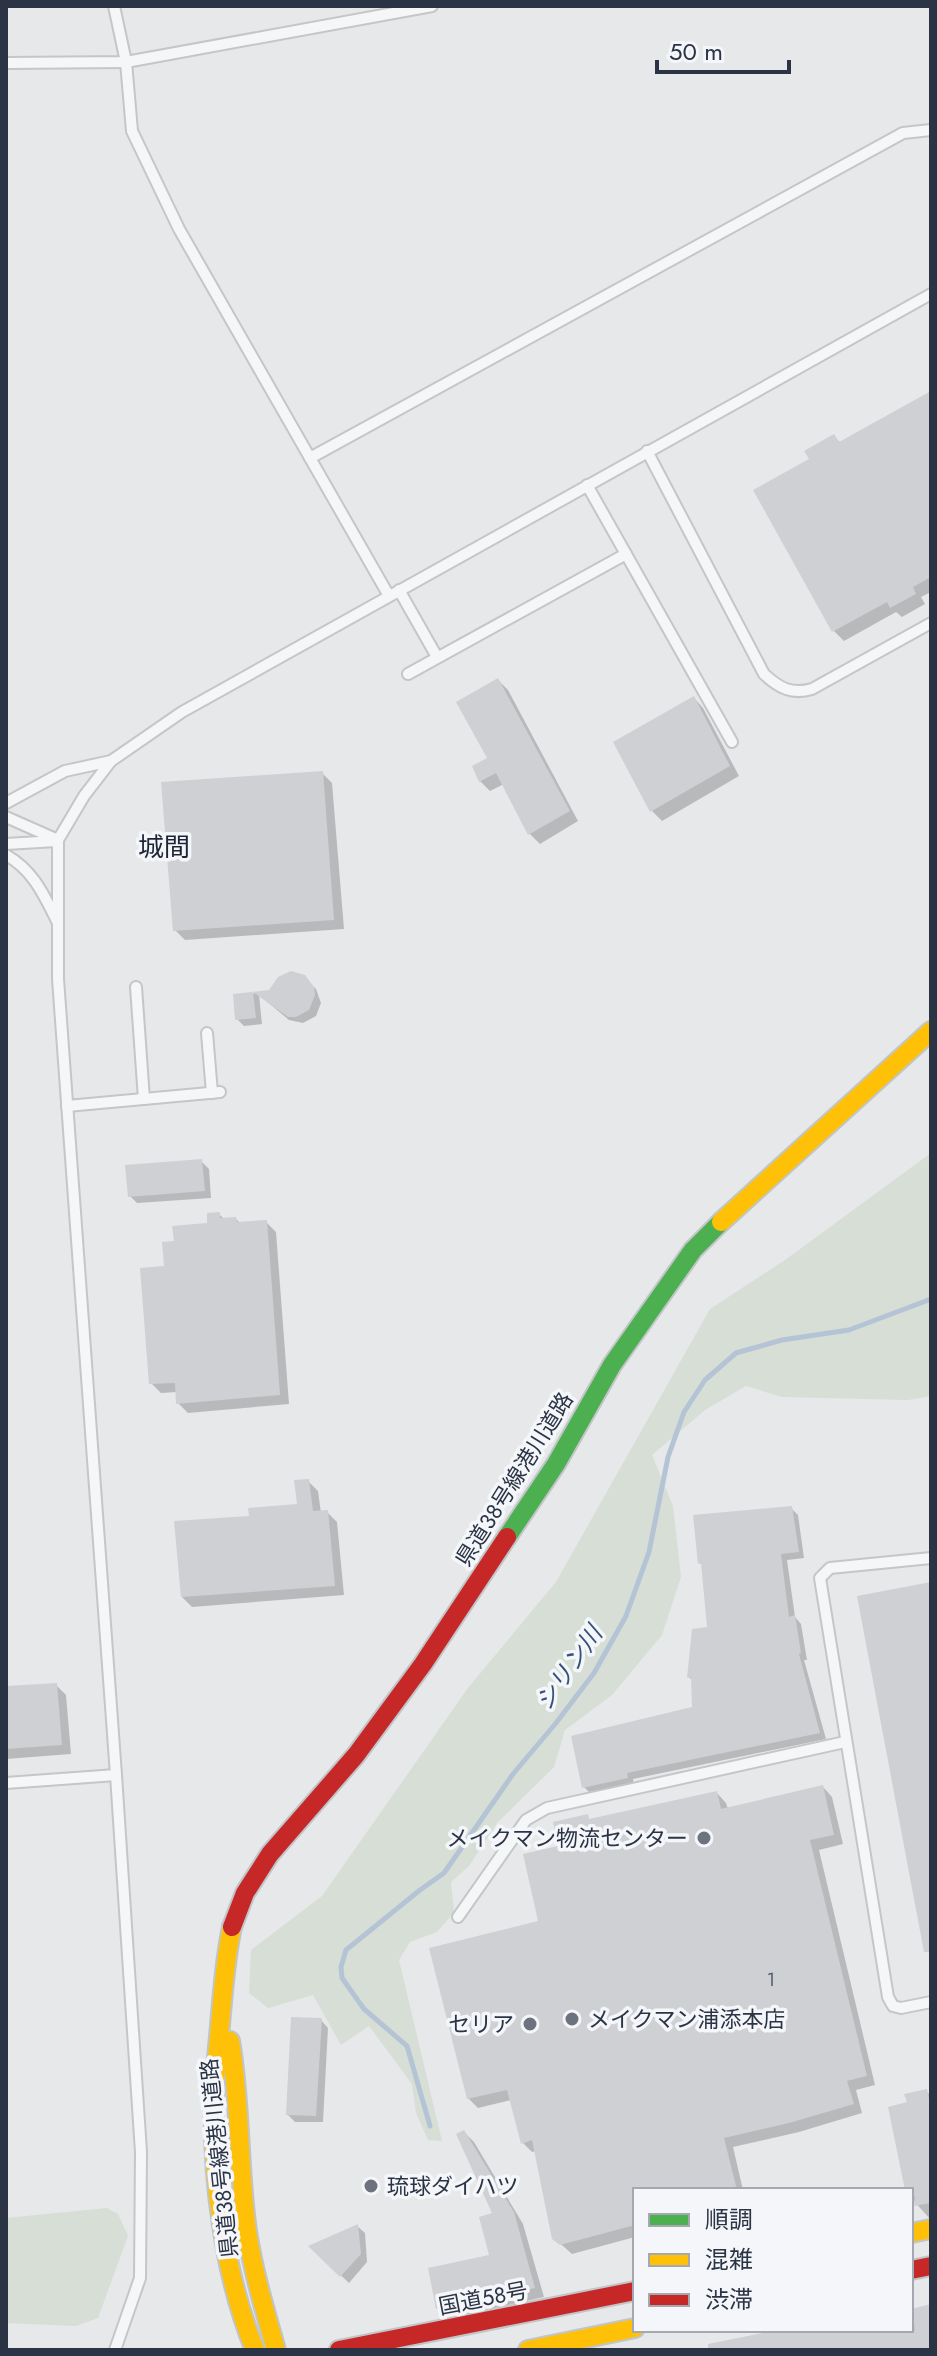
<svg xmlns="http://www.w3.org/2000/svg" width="937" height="2356" viewBox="0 0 937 2356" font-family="Jost,'Noto Sans JP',sans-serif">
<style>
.green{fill:#d6ded6}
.shadow{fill:#0003}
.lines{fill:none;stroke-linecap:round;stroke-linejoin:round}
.stream{stroke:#b4c4d5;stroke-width:5}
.building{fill:#ced0d3}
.lane-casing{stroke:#c4c6c8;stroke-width:14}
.fast-casing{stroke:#c2c5c8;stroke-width:22}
.slow-casing{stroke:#c2c5c8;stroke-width:22}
.jam-casing{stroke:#c2c5c8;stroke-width:22}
.lane{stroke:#f5f6f7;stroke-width:10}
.fast{stroke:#4caf50;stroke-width:18}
.slow{stroke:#ffc107;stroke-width:18}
.jam{stroke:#c62828;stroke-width:18}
.poi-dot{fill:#6c737f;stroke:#f4f6f9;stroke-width:3}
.labels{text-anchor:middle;stroke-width:7;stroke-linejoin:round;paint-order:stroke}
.number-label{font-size:18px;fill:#545c69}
.street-label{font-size:22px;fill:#2b3445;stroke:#f4f6f9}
.poi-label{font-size:22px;fill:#2b3445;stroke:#f4f6f9;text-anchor:end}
.water-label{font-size:24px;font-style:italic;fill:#34527a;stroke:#f4f6f9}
.quarter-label{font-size:26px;fill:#1d2536;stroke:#f4f6f9}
</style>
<rect width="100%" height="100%" fill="#e6e8ea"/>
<g class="green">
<path d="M 931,1153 L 931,1396 L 908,1400 L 782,1397 L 746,1386 L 705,1410 L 652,1455 L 673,1506 L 681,1577 L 662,1635 L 612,1695 L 565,1730 L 554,1767 L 497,1823 L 469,1866 L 451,1882 L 454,1912 L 437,1932 L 410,1942 L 399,1960 L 442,2141 L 428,2140 L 416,2113 L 412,2084 L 369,2026 L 341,2045 L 313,1995 L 268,2008 L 249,1993 L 251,1950 L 322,1896 L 468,1688 L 556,1582 L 710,1309 L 785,1260 Z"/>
<path d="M 107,2208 L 118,2214 L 128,2236 L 98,2318 L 76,2326 L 6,2323 L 6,2218 Z"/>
</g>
<g class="shadow">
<path d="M 931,393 L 931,592 L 921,597 L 925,604 L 902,617 L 896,612 L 844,641 L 834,631 L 756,491 L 812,460 L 834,437 L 841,443 Z"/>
<path d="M 498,680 L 508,690 L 578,821 L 540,844 L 530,834 L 504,784 L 490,791 L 480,781 L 490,759 Z"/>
<path d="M 694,698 L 703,708 L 739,776 L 662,821 L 652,811 Z"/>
<path d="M 322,773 L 332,783 L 344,929 L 185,940 L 175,930 Z"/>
<path d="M 309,982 L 316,989 L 321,1003 L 316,1016 L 303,1023 L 289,1020 L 259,995 L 262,1024 L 244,1026 L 237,1019 L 235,995 L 271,992 Z"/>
<path d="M 201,1161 L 209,1169 L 211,1198 L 137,1203 L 130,1196 Z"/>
<path d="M 219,1214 L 224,1219 L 236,1219 L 241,1224 L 266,1222 L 276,1232 L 289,1404 L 188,1413 L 178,1403 L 177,1392 L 161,1393 L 151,1383 L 166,1268 L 176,1243 L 209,1225 Z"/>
<path d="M 308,1481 L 318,1491 L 321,1513 L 327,1512 L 337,1522 L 344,1595 L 192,1607 L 182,1597 L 299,1506 Z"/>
<path d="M 791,1508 L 798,1515 L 804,1558 L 787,1560 L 795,1617 L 801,1624 L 807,1660 L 804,1660 L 826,1739 L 633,1779 L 634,1785 L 591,1794 L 584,1787 L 695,1709 L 693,1681 L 689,1677 L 709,1629 L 704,1566 L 700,1563 Z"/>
<path d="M 56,1685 L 66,1695 L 71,1754 L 6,1759 L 6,1688 Z"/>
<path d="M 823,1787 L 832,1797 L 843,1844 L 819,1850 L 875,2085 L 856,2090 L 862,2113 L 799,2132 L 733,2147 L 743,2190 L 635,2190 L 635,2237 L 572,2254 L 554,2238 L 536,2151 L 532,2152 L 523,2143 L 511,2100 L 478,2108 L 468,2098 L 541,1922 L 560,1847 L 587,1816 L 591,1821 L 717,1793 L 726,1803 L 728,1809 Z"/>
<path d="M 321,2020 L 328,2028 L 323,2122 L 295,2122 L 288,2115 Z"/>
<path d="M 926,2091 L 931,2096 L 931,2220 L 911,2198 L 911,2190 L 907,2190 L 910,2104 Z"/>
<path d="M 464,2132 L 474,2142 L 523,2224 L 544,2297 L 448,2318 L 438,2308 L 491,2257 L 495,2215 Z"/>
<path d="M 357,2226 L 365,2233 L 367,2262 L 349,2283 L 311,2247 Z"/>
<path d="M 931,2307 L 931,2350 L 712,2350 L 783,2330 L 911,2330 L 911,2311 Z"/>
</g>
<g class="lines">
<path class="stream" d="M 430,2126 L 407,2046 L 364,2009 L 342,1978 L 341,1967 L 346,1950 L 420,1890 L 444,1873 L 513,1774 L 556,1723 L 594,1673 L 626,1616 L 649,1552 L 668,1457 L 684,1412 L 705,1380 L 736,1353 L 782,1340 L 849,1330 L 931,1299"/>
</g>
<g class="building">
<path d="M 931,391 L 931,577 L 913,587 L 916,594 L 890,608 L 887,602 L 832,632 L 753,490 L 809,459 L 804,451 L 834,434 L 839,442 Z"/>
<path d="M 498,678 L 570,811 L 528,835 L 496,773 L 479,782 L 472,766 L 487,758 L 456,702 Z"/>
<path d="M 694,696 L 730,766 L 650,812 L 613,742 Z"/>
<path d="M 323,771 L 334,920 L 173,931 L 161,782 Z"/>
<path d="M 291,971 L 305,975 L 314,987 L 315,995 L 309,1010 L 296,1017 L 288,1017 L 253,992 L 256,1018 L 235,1020 L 233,994 L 269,990 L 278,977 Z"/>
<path d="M 202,1159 L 205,1191 L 128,1197 L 125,1165 Z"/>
<path d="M 220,1212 L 220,1218 L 236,1217 L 237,1222 L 267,1220 L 280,1395 L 176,1404 L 175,1383 L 149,1384 L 140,1268 L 164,1266 L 162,1242 L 174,1241 L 172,1226 L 207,1223 L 207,1213 Z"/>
<path d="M 309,1479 L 313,1511 L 328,1510 L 335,1586 L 181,1597 L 174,1521 L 249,1516 L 248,1508 L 297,1504 L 294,1480 Z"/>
<path d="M 792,1506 L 799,1552 L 781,1554 L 789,1617 L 795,1615 L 801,1653 L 799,1654 L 820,1733 L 627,1773 L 628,1778 L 582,1788 L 571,1736 L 692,1707 L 691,1677 L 687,1678 L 692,1629 L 707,1627 L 701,1563 L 698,1564 L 693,1515 Z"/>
<path d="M 931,1582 L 931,1952 L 924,1952 L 857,1596 Z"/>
<path d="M 57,1683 L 62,1745 L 6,1749 L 6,1686 Z"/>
<path d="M 823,1785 L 834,1835 L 810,1840 L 867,2076 L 847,2081 L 854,2104 L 789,2123 L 724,2138 L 737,2190 L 635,2190 L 635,2225 L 560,2245 L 552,2239 L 532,2140 L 521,2144 L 507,2090 L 467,2099 L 429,1948 L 538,1921 L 523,1854 L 558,1846 L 553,1822 L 588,1814 L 589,1819 L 717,1791 L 721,1809 Z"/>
<path d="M 291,2017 L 322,2018 L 316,2116 L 286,2115 Z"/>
<path d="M 927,2089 L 931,2108 L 931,2203 L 914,2206 L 915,2196 L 911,2196 L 911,2190 L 905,2190 L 888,2107 L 907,2102 L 904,2094 Z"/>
<path d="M 464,2130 L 514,2212 L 535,2288 L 436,2309 L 428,2268 L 489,2255 L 479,2217 L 492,2213 L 456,2134 Z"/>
<path d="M 358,2224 L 361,2254 L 340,2277 L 308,2246 Z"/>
<path d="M 931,2304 L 931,2350 L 708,2350 L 708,2344 L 777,2330 L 915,2330 L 911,2309 Z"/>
</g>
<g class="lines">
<defs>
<g id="lane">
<path d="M 114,6 L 126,62 L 132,131 L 179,229 L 389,596"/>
<path d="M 6,63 L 126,62 L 432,6"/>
<path d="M 647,451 L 764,674 C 779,688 792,695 812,689 L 931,623"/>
<path d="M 310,458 L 903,133 L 931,130"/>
<path d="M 587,485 L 732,742"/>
<path d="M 399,590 L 437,657"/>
<path d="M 408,674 L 626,554"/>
<path d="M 6,803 L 65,771 L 111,761"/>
<path d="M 6,817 L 58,840"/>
<path d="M 6,844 L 56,841"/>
<path d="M 6,855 C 33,870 44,895 57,921"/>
<path d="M 136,987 L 144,1099"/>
<path d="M 207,1033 L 212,1093"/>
<path d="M 67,1106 L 220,1092"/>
<path d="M 931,1558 L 830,1568 L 820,1578 L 888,1997 L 893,2006 L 901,2008 L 931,2002"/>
<path d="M 6,1783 L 116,1775"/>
<path d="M 458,1917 L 526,1820 L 547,1808 L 845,1742"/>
<path d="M 115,2350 L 140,2278 L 141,2152 L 116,1775 L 58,979 L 58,840 L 84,796 L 111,761 L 182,712 L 931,294"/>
</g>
<path id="fast" d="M 507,1537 L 556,1464 L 612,1365 L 693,1250 L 721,1222"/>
<g id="slow">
<path d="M 721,1222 L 931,1031"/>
<path d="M 232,1927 C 225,1959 223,1992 220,2025 C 218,2049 215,2073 214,2098 C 212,2178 224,2275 255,2350"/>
<path d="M 230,2041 C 241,2104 238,2168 247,2231 C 253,2271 265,2311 276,2350"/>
<path d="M 911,2233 L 931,2229"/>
<path d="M 528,2350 L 635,2328"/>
</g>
<g id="jam">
<path d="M 232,1927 L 245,1893 L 270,1854 L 356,1755 L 423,1664 L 507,1537"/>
<path d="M 911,2270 L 931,2266"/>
<path d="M 339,2350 L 635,2291"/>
</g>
</defs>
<use href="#lane" class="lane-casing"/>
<use href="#fast" class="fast-casing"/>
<use href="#slow" class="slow-casing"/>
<use href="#jam" class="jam-casing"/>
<use href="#lane" class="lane"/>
<use href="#fast" class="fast"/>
<use href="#slow" class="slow"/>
<use href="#jam" class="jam"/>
</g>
<g class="poi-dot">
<circle cx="704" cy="1838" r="8"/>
<circle cx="572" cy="2019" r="8"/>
<circle cx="530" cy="2024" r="8"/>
<circle cx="371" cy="2186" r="8"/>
</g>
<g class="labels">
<g class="number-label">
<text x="771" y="1986">1</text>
</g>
<g class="street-label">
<text transform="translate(514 1479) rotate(-58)" y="8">県道38号線港川道路</text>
<text transform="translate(219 2158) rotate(-96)" y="8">県道38号線港川道路</text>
<text transform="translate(483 2298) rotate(-11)" y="8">国道58号</text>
</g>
<g class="poi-label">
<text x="688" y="1846">メイクマン物流センター</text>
<text x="588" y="2027" text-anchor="start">メイクマン浦添本店</text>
<text x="514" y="2032">セリア</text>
<text x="387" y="2194" text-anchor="start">琉球ダイハツ</text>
</g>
<g class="water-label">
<text transform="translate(569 1668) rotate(-55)" y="8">シリン川</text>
</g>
<g class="quarter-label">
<text x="164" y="856">城間</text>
</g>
</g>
<rect width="937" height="2356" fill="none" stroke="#2b3445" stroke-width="16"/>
<rect x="633" y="2188" width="280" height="144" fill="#f4f6f9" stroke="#a4a8b1" stroke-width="2"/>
<rect x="649" y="2214" width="40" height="12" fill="#4caf50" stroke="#a4a8b1" stroke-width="2"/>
<text x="705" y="2228" font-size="24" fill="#2b3445">順調</text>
<rect x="649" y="2254" width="40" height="12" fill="#ffc107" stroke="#a4a8b1" stroke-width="2"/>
<text x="705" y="2268" font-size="24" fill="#2b3445">混雑</text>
<rect x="649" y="2294" width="40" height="12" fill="#c62828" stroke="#a4a8b1" stroke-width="2"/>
<text x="705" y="2308" font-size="24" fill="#2b3445">渋滞</text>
<path d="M657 60v12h132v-12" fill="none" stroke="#2b3445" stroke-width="4"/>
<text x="669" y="60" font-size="24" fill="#2b3445" stroke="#f4f6f9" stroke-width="6" paint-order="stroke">50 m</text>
</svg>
